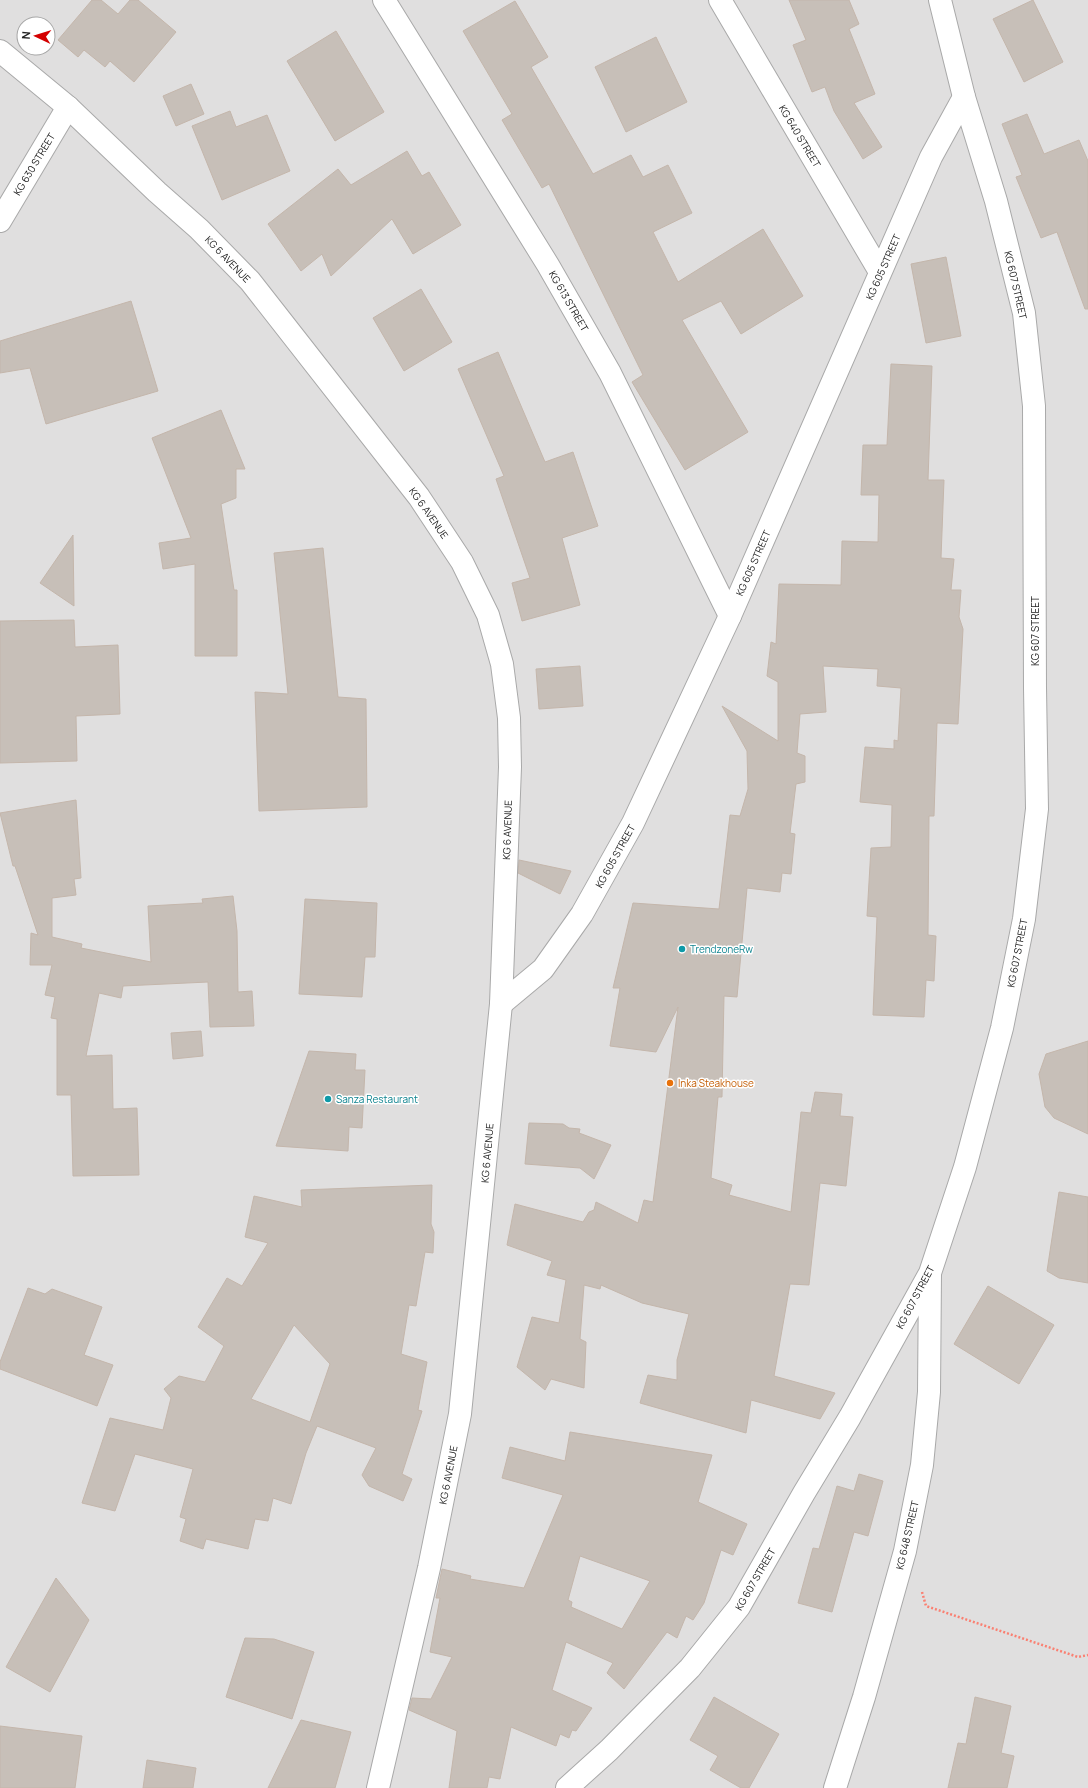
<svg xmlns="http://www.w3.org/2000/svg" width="1088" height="1788" viewBox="0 0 1088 1788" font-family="Manrope,sans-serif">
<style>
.residential{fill:#e0dfdf;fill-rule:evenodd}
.building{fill:#c7bfb8;stroke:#c4b6ab;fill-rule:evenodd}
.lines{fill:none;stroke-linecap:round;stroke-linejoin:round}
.minor-casing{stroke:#a9a9a9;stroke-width:24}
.path{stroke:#fa8072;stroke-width:2.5;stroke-dasharray:2 2;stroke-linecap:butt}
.minor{stroke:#fff;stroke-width:22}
.culture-dot{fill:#0f9aa8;stroke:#fff;stroke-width:1.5}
.food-dot{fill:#e8710a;stroke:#fff;stroke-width:1.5}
.labels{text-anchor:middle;stroke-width:3;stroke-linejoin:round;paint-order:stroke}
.street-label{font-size:10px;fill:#222;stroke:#fff}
.culture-label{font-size:10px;fill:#0d838f;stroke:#fff;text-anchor:start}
.food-label{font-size:10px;fill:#c56008;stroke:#fff;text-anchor:start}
</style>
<rect width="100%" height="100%" fill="#f2efe9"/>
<path class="residential" d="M 0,0 L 1088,0 L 1088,1788 L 0,1788 ZM 24,24 L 48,24 L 48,48 L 24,48 Z"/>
<g class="building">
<path d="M 92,0 L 101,0 L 118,14 L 130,0 L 138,0 L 176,32 L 134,82 L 110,61 L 105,67 L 84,50 L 78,57 L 58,40 Z"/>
<path d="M 789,0 L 849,0 L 859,24 L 849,29 L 875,94 L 854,103 L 882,147 L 863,159 L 834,111 L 825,87 L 812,92 L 793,45 L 806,40 Z"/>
<path d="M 1033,0 L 1063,62 L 1024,82 L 993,19 Z"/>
<path d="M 515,1 L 548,57 L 531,67 L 593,174 L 631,155 L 643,177 L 668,165 L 692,213 L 653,232 L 678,282 L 763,229 L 803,296 L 741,334 L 721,301 L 682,320 L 748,432 L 685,470 L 632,382 L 643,375 L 549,184 L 542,188 L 502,120 L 512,114 L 463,31 Z"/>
<path d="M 336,31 L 384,112 L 335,141 L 287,61 Z"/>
<path d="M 656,37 L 687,102 L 626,132 L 595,67 Z"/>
<path d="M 191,84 L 204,114 L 176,126 L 163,96 Z"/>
<path d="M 230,111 L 236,127 L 267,115 L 290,171 L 222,200 L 192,126 Z"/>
<path d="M 1027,114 L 1044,154 L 1079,140 L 1088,161 L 1088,309 L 1085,309 L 1057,232 L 1041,238 L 1016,177 L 1022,175 L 1002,124 Z"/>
<path d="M 407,151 L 422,176 L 429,172 L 461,225 L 413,254 L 392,219 L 331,276 L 322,254 L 301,271 L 268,224 L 338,169 L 351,185 Z"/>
<path d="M 946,257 L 961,336 L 926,343 L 911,264 Z"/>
<path d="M 421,289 L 452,342 L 404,371 L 373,318 Z"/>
<path d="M 131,301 L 158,391 L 46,424 L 30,368 L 0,373 L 0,341 Z"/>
<path d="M 498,352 L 545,462 L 573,452 L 598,526 L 562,538 L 580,605 L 522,621 L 512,583 L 530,578 L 496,479 L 504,476 L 458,369 Z"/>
<path d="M 891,364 L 932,366 L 928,480 L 944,480 L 941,558 L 954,559 L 951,590 L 961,590 L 959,617 L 963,629 L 958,724 L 937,723 L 934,816 L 929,816 L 928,935 L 936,936 L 934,981 L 926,980 L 924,1017 L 873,1015 L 877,917 L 867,916 L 871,848 L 891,847 L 892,805 L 860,802 L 865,747 L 894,749 L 894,740 L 898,741 L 901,688 L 877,686 L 878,669 L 823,666 L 826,712 L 800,714 L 797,753 L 805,756 L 805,782 L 796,784 L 790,833 L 795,834 L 791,874 L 782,873 L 780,892 L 747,888 L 737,997 L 724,996 L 722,1097 L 718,1097 L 711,1178 L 732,1185 L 729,1195 L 791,1212 L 801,1112 L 811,1113 L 815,1092 L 842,1094 L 840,1116 L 853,1117 L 846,1186 L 820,1183 L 809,1285 L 790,1284 L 774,1376 L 835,1393 L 820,1419 L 751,1400 L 746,1433 L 640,1403 L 648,1375 L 677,1380 L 677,1360 L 689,1314 L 642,1303 L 601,1285 L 600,1289 L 584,1285 L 580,1339 L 586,1342 L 584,1388 L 551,1379 L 545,1390 L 517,1367 L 532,1317 L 559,1323 L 566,1280 L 547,1275 L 552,1261 L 507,1245 L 515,1204 L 583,1222 L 589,1212 L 594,1210 L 596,1202 L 638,1223 L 644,1200 L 653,1202 L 678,1007 L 656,1052 L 610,1046 L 620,988 L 613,988 L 633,903 L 719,909 L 730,815 L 740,816 L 748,789 L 747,751 L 722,706 L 778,741 L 778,682 L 767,676 L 771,642 L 776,644 L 779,584 L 841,585 L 842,541 L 878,542 L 879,495 L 861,495 L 863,445 L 887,445 Z"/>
<path d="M 221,410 L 245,469 L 236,469 L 236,498 L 221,504 L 234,590 L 237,590 L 237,656 L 195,656 L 195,564 L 163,569 L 159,543 L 191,538 L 152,438 Z"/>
<path d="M 73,535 L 74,606 L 40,583 Z"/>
<path d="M 323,548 L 338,697 L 366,699 L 367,807 L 259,811 L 255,692 L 288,694 L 274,553 Z"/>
<path d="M 74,620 L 75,647 L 118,645 L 120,714 L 76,716 L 77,761 L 0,763 L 0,621 Z"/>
<path d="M 580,666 L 583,706 L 539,709 L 536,669 Z"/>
<path d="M 76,800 L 81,878 L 74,879 L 76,895 L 52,898 L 52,937 L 82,944 L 81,948 L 151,962 L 148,906 L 203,903 L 202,899 L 233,896 L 237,931 L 238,992 L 252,991 L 254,1026 L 210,1027 L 208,982 L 123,986 L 121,998 L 99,993 L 86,1056 L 112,1055 L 113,1109 L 137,1108 L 139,1175 L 73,1176 L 71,1095 L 57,1095 L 57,1019 L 51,1018 L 55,997 L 45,995 L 52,965 L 30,965 L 31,933 L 38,935 L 15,866 L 13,866 L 0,813 Z"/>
<path d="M 519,860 L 571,871 L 560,894 L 518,873 Z"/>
<path d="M 305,899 L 377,903 L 375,957 L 365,957 L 362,997 L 299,994 Z"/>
<path d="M 201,1031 L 203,1056 L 173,1059 L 171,1033 Z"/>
<path d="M 1088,1041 L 1088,1134 L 1054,1118 L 1045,1107 L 1039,1074 L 1046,1054 Z"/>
<path d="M 309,1051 L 356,1054 L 355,1070 L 365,1070 L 362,1128 L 349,1127 L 348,1151 L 276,1146 Z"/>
<path d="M 529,1123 L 563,1124 L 569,1128 L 580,1129 L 579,1133 L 611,1145 L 594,1179 L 580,1168 L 525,1164 Z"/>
<path d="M 432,1185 L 431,1224 L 434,1232 L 433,1253 L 425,1252 L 416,1306 L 409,1305 L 401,1354 L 427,1362 L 418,1410 L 422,1411 L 402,1474 L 412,1479 L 403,1501 L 369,1486 L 362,1475 L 376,1448 L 317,1426 L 306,1453 L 291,1504 L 273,1498 L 268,1521 L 255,1519 L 248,1549 L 206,1539 L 203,1549 L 180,1541 L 186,1519 L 180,1517 L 193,1469 L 135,1454 L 115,1511 L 82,1503 L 110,1418 L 163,1430 L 171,1398 L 164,1389 L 179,1376 L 205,1382 L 224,1346 L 198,1327 L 227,1278 L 242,1286 L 268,1243 L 245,1237 L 254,1196 L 302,1207 L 301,1190 ZM 294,1325 L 330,1364 L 310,1422 L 251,1399 Z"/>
<path d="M 1059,1192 L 1088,1197 L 1088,1283 L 1059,1278 L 1047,1271 Z"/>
<path d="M 988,1286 L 1054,1325 L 1019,1384 L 954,1344 Z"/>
<path d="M 28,1288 L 45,1294 L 52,1289 L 102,1307 L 84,1355 L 113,1365 L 97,1406 L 0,1369 L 0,1362 Z"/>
<path d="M 570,1432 L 712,1455 L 698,1502 L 747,1524 L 733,1555 L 721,1550 L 704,1603 L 693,1620 L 686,1616 L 677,1638 L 667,1632 L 624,1689 L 607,1673 L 613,1663 L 566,1642 L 552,1690 L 592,1708 L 576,1731 L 572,1730 L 569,1738 L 560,1734 L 556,1746 L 511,1727 L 500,1779 L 489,1777 L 487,1788 L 449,1788 L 457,1731 L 409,1710 L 412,1698 L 431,1699 L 452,1657 L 430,1652 L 440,1598 L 436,1598 L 442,1569 L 471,1576 L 470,1579 L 524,1588 L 563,1495 L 502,1478 L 510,1447 L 565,1461 ZM 580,1556 L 650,1581 L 622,1629 L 571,1607 L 572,1602 L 568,1600 Z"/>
<path d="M 859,1474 L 883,1481 L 868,1536 L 854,1532 L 832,1612 L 798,1603 L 813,1548 L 819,1549 L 837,1486 L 854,1491 Z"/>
<path d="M 56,1578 L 89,1620 L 50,1692 L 6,1667 Z"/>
<path d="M 245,1638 L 274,1639 L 314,1652 L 292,1719 L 226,1697 Z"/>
<path d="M 714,1697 L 779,1734 L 749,1788 L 741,1788 L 710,1770 L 718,1756 L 690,1740 Z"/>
<path d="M 975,1697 L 1011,1706 L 1001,1753 L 1014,1756 L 1007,1788 L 948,1788 L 958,1743 L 966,1744 Z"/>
<path d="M 301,1720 L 351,1732 L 335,1788 L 268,1788 Z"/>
<path d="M 0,1726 L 82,1736 L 75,1788 L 0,1788 Z"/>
<path d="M 147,1760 L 196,1768 L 193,1788 L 143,1788 Z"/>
</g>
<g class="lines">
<defs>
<g id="minor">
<path d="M 384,0 L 548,265 L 610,373 L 730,616"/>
<path d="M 720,0 L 880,272"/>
<path d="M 0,51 L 68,107 L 157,192 L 199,229 L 250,281 L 419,497 L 462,562 L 488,615 L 502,664 L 509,718 L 510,767 L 501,1004 L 460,1414 L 429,1568 L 378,1788"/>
<path d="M 0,221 L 68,107"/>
<path d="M 501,1004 L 543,969 L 582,914 L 633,823 L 730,616 L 931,157 L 964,97"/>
<path d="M 567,1788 L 609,1750 L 690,1668 L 739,1607 L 804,1493 L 850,1417 L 930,1273 L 965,1167 L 1002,1028 L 1024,919 L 1037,809 L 1035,688 L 1034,406 L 1024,313 L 996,201 L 964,97 L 940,0"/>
<path d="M 835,1788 L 864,1697 L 905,1551 L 922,1465 L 929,1392 L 930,1274"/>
</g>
</defs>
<use href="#minor" class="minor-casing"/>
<path class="path" d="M 922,1592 L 926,1606 L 1078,1657 L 1088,1655"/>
<use href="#minor" class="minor"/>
</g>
<g class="culture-dot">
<circle cx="682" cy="949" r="4"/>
<circle cx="328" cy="1099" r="4"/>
</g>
<circle class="food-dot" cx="670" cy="1083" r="4"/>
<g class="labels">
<g class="street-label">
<text transform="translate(800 136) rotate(59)" y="4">KG 640 STREET</text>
<text transform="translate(34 164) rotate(-59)" y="4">KG 630 STREET</text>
<text transform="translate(228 259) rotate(46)" y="4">KG 6 AVENUE</text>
<text transform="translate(883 267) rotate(-66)" y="4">KG 605 STREET</text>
<text transform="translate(1016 285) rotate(77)" y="4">KG 607 STREET</text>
<text transform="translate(569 301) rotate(60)" y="4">KG 613 STREET</text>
<text transform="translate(429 513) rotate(55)" y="4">KG 6 AVENUE</text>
<text transform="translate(753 563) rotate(-66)" y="4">KG 605 STREET</text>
<text transform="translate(1035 631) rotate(-90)" y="4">KG 607 STREET</text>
<text transform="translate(507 830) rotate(-88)" y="4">KG 6 AVENUE</text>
<text transform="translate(615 856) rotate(-61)" y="4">KG 605 STREET</text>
<text transform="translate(1017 953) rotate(-79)" y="4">KG 607 STREET</text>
<text transform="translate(487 1153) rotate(-85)" y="4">KG 6 AVENUE</text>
<text transform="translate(915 1297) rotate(-62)" y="4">KG 607 STREET</text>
<text transform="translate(448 1475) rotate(-79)" y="4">KG 6 AVENUE</text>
<text transform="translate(907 1535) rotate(-77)" y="4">KG 648 STREET</text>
<text transform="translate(755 1579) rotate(-60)" y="4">KG 607 STREET</text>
</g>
<g class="culture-label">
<text x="690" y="953">TrendzoneRw</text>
<text x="336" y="1103">Sanza Restaurant</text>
</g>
<g class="food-label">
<text x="678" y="1087">Inka Steakhouse</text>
</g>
</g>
<g transform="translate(36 36) rotate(274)"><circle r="19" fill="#ffffff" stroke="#a7a7a7"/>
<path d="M0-3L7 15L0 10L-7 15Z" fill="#d40000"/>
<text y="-6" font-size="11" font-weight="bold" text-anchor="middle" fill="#222222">N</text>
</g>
</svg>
